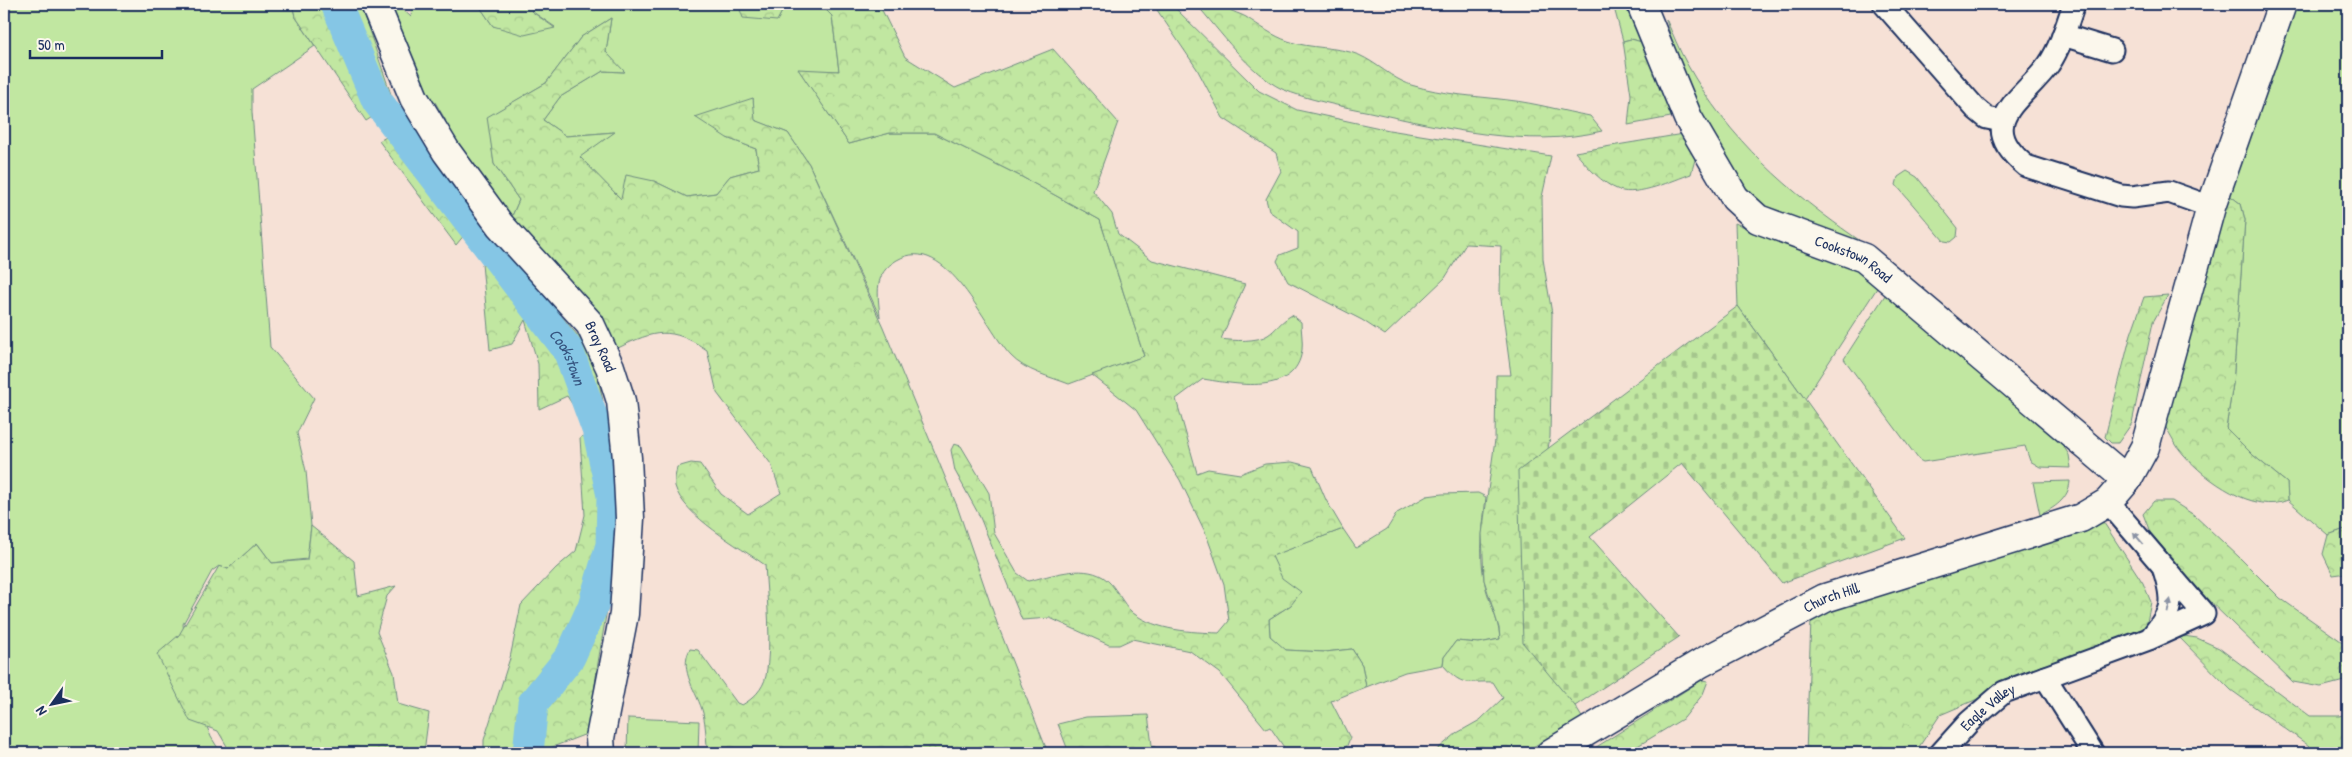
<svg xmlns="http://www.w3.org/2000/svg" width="2352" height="757" viewBox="0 0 2352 757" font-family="'Patrick Hand',sans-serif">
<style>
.green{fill:#c1e7a1;stroke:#6e8b80}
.forest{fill:url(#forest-crowns);stroke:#6e8b80}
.cemetery{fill:url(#cemetery-stones);stroke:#6e8b80}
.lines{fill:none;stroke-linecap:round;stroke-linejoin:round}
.river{stroke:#85c6e5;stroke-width:31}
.street-casing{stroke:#1b2f5e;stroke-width:25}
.secondary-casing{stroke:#1b2f5e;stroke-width:31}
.street{stroke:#fbf7ec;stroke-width:21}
.secondary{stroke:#fbf7ec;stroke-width:28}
.oneway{fill:#8b93a5}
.labels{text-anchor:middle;stroke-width:4;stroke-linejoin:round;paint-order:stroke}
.street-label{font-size:15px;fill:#1b2f5e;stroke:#fbf7ec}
.water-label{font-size:16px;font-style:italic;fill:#365580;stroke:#fbf7ec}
</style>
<defs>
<pattern id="forest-crowns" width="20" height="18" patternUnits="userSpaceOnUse" patternTransform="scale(1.25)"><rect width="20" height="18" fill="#c1e7a1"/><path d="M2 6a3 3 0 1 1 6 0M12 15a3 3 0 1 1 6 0" fill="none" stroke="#a5c68d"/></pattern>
<pattern id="cemetery-stones" width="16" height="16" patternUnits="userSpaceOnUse" patternTransform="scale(1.25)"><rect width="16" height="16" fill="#c1e7a1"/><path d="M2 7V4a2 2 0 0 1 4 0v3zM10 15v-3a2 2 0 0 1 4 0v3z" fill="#a5c68d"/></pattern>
</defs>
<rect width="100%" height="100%" fill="#f6e1d6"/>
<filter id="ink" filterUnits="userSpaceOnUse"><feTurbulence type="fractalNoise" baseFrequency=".02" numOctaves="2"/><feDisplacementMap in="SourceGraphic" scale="10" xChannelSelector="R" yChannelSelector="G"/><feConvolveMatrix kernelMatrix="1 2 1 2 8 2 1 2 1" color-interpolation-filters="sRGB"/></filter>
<g filter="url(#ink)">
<g class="green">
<path d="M 4,4 L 292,4 L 295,16 L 315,46 L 252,89 L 252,112 L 270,347 L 314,398 L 297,433 L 306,471 L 311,526 L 307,559 L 272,563 L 257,543 L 228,569 L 219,566 L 212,571 L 183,624 L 189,681 L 211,737 L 221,753 L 4,753 Z"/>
<path d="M 388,4 L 397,4 L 411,17 L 412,4 L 478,4 L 493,26 L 555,27 L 530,10 L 546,4 L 769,4 L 778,19 L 786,4 L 820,4 L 832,16 L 839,71 L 799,70 L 849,144 L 890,133 L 934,133 L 1022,177 L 1100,220 L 1144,356 L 1069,384 C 1051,377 1025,371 1011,356 C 985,329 947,231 897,260 C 873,274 878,293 880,317 L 809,164 L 788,133 L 754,120 L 753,98 L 727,138 L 756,149 L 759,168 L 730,176 L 716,193 L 687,197 L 654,181 L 622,200 L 579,157 L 614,132 L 566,136 L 543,120 L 560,97 L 603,71 L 624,72 L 606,52 L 611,18 L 581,37 L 546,83 L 488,117 L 494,164 L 519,200 L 509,223 L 441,125 L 446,121 L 435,102 L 429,106 Z"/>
<path d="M 1613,4 L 1626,4 L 1642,42 L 1631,39 L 1623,41 Z"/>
<path d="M 2295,4 L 2348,4 L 2348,528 L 2328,535 L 2288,500 L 2287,483 L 2254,456 L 2226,428 L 2233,384 L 2245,220 L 2241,204 L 2228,194 Z"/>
<path d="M 1666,19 C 1673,34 1679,50 1687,64 C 1729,140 1789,192 1859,240 L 1856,246 L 1756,204 L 1727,175 L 1687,98 Z"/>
<path d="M 1907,171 L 1917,177 L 1958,228 L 1957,237 L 1951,242 L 1944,241 L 1896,185 L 1898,177 Z"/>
<path d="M 1735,223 L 1788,245 L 1844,261 L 1879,285 L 1805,399 L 1738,306 Z"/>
<path d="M 1887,292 L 2059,439 L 2069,455 L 2071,468 L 2040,467 L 2030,461 L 2025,446 L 1923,462 L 1919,460 L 1844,359 Z"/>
<path d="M 2070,481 C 2069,499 2054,508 2040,515 L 2033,482 Z"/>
<path d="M 1478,493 L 1486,497 C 1483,524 1479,552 1484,579 C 1487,600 1499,618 1500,639 L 1479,643 L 1456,641 L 1444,657 L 1443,665 L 1405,672 L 1366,687 L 1362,665 L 1352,649 L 1325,652 L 1285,650 L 1270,636 L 1269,619 L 1291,605 L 1271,556 L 1343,529 L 1356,548 L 1387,529 L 1397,513 L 1427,496 L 1442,494 Z"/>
<path d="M 628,718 L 699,721 L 698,753 L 627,752 Z"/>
</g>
<g class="forest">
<path d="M 292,4 L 360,4 L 394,103 L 366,121 L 295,16 Z"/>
<path d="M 478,4 L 546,4 L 531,11 L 555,28 L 524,35 L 493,26 Z"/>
<path d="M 738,4 L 786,4 L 777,21 L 743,18 Z"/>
<path d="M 820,4 L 879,4 L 905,57 L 955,88 L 1053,49 L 1118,122 L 1093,191 L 1112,214 L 1118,234 L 1152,260 L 1245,284 L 1221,339 C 1233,341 1258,342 1268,335 C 1277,329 1280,322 1292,315 L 1301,322 C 1301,331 1303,341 1302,350 C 1296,397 1235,384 1203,379 L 1176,399 L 1197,473 L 1208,469 L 1240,474 L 1265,464 L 1292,462 L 1312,467 L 1326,500 L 1343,529 L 1272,556 L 1282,578 L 1301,592 L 1291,605 L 1269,619 L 1270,636 L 1286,650 L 1325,652 L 1352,649 L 1362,665 L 1366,687 L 1331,701 L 1350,738 L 1344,753 L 1288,753 L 1270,727 L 1266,729 L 1220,673 L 1190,651 L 1132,639 L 1119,645 L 1109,645 L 1050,618 L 1022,620 L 979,515 L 955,471 L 951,450 L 954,444 L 961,446 L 989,493 L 994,533 L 1017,573 L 1028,581 C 1051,576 1081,564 1103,577 C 1116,585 1122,604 1133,613 C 1157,631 1191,632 1219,633 L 1229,621 L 1224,584 L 1206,534 L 1180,480 L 1136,410 L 1092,375 L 1144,356 L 1100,220 L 1022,177 L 934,133 L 890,133 L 849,144 L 798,69 L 839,71 L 832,16 Z"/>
<path d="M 1153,4 L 1171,4 L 1259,91 L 1297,110 L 1389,130 L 1551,156 L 1542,197 L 1543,259 L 1552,314 L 1550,437 L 1548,449 L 1575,706 L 1583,719 L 1522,753 L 1433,753 L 1457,733 L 1480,720 L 1503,698 L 1493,682 C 1466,681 1463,688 1443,665 L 1444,657 L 1456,641 L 1479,643 L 1500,639 L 1499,628 L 1484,580 L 1482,534 L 1495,440 L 1496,375 L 1511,375 L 1500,292 L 1501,246 L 1466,244 L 1445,278 L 1385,335 L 1362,320 L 1288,282 L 1277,261 L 1280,255 L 1298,248 L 1298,232 L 1269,211 L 1266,199 L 1281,171 L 1276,153 L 1223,118 L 1197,69 Z"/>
<path d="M 1196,4 L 1224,4 C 1227,11 1239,13 1246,17 C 1260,26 1273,36 1288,41 C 1310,49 1337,46 1359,55 C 1377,63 1391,78 1411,85 C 1444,95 1476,96 1508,100 C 1536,103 1562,111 1590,116 L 1602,131 C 1528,149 1443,128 1370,112 C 1344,107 1305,99 1282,89 C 1249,73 1220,31 1196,4 Z"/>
<path d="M 611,18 L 606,52 L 625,72 L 603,71 L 560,97 L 543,120 L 566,136 L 615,132 L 580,157 L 621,199 L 626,175 L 654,181 L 687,197 L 716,193 L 730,176 L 759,168 L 756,149 L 727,138 L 695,117 L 753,98 L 755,120 L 788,133 L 809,164 L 883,327 L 957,506 L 997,623 L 1048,753 L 708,753 C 706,740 706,726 703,713 C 698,693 678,671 690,649 L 698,650 L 737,703 L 742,705 C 753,699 763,689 766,676 C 772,644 767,598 765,565 C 740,547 683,516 675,486 C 674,481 676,473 677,467 L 691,463 L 700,464 L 721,494 L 748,514 L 781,493 L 771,464 L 717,393 L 707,350 C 671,326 655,330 618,348 L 600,317 L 509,223 L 519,200 L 494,164 L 487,117 L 546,83 L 581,37 Z"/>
<path d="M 1631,39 L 1642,42 L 1655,62 L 1676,116 L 1628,125 L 1631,95 L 1623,41 Z"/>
<path d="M 404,127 L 411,129 L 475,222 L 456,245 L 379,141 Z"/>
<path d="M 1683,134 L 1696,156 L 1691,174 C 1674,180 1637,197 1619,190 C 1601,183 1587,166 1575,152 Z"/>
<path d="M 2228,194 L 2241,204 L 2245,220 L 2233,384 L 2226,428 L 2254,456 L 2287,483 L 2288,500 C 2254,515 2206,480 2184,455 C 2176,447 2171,435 2165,426 Z"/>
<path d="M 482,264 L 492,270 L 525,300 L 539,290 L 579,337 L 595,365 L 603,401 L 574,407 L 567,396 L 539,409 L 538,364 L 525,320 L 512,344 L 490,350 Z"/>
<path d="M 2168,295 L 2153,322 L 2132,423 L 2118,443 L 2111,443 L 2105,437 L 2131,334 L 2144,297 Z"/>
<path d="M 593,429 L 605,436 C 629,512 609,593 597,669 C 594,690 592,712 589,733 L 542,751 L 542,753 L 484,753 L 484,740 L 510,658 L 521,605 L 556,568 L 576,551 L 585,515 L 580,438 Z"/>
<path d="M 2154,501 L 2172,501 L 2194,515 L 2239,557 L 2280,598 L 2348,646 L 2348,680 L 2321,687 L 2293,682 L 2199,591 L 2150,532 L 2143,514 Z"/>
<path d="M 2102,520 L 2143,583 L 2151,602 L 2146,627 L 1940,715 L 1915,753 L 1806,753 L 1811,620 L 1873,590 Z"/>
<path d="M 311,526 L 354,561 L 358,596 L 396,586 L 387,596 L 377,632 L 394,673 L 398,704 L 429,713 L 424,752 L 431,753 L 231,753 L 218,731 L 190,721 L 157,654 L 179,635 L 219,566 L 228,569 L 257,543 L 272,563 L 307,560 Z"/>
<path d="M 2348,528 L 2348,573 L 2333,575 L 2323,554 L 2328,535 Z"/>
<path d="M 2177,635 L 2197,638 L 2219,648 L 2310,716 L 2339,716 L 2348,713 L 2348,753 L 2319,753 L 2231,690 Z"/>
<path d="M 1702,680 L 1708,681 L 1703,694 L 1684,718 L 1626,753 L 1587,753 Z"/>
<path d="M 1148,715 L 1152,745 L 1163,753 L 1069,753 L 1058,724 L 1086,717 Z"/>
</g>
<path class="cemetery" d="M 1738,306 L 1905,538 L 1782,583 L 1682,463 L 1590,537 L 1679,637 L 1575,706 L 1523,643 L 1518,471 Z"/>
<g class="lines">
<path class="river" id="s1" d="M 336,4 L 377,101 L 568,350 L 598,432 L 612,496 L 611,545 L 593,606 L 570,657 L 533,703 L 528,753"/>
<defs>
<g id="street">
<path d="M 1884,4 L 1976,109 L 1987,118 L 2002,121"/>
<path d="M 2074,4 C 2067,24 2061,46 2049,64 C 2023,100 1972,122 2026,166 L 2121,196 L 2132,197 L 2169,192 L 2211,207"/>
<path d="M 2063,35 L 2112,50"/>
<path d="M 2151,637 C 2173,611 2174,602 2164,570"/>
<path d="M 2045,677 L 2093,753"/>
<path id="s2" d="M 1941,753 L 1969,722 L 2004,692 L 2149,639 L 2204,614 L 2108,502"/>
</g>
<g id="secondary">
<path id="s3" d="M 375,4 L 414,98 L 446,151 L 500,225 L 590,324 L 610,367 L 621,401 L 627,458 L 630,518 L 624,614 L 600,738 L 601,753"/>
<path id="s4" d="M 1641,4 L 1688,118 L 1735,198 L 1758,219 L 1864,258 L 2127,480"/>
<path id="s5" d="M 1551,753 L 1701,663 L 1825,598 L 2081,518 L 2108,502 L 2127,480 L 2145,447 L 2211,207 L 2282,4"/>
</g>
</defs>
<use href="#street" class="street-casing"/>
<use href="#secondary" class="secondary-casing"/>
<use href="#street" class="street"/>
<use href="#secondary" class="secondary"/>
</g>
<defs><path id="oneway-solid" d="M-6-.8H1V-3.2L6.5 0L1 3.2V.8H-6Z" transform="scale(1.25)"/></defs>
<g class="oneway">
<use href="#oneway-solid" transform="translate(2138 538) rotate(-130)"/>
<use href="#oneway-solid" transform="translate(2169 606) rotate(-77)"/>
</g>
</g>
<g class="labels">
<g class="street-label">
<text dy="5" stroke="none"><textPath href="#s4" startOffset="351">Cookstown Road</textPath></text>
<text dy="5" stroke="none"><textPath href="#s3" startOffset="414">Bray Road</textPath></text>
<text dy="5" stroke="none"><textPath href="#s5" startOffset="321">Church Hill</textPath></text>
<text dy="5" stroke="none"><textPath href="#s2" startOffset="66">Eagle Valley</textPath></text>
</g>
<g class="water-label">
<text dy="6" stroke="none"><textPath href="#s1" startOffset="425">Cookstown</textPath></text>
</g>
</g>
<rect width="2352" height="757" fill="none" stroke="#fbf7ec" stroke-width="20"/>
<rect x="10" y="10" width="2332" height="737" fill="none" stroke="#1b2f5e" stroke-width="2" filter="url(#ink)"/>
<g transform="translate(52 704) rotate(237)" stroke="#fbf7ec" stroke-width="4" paint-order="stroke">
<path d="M0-4L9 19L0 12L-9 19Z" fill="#1b2f5e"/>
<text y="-8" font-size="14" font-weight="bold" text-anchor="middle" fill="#1b2f5e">N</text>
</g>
<path d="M30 50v8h132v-8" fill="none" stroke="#1b2f5e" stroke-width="2.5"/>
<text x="38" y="50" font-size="15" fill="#1b2f5e" stroke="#fbf7ec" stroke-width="4" paint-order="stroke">50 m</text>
</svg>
